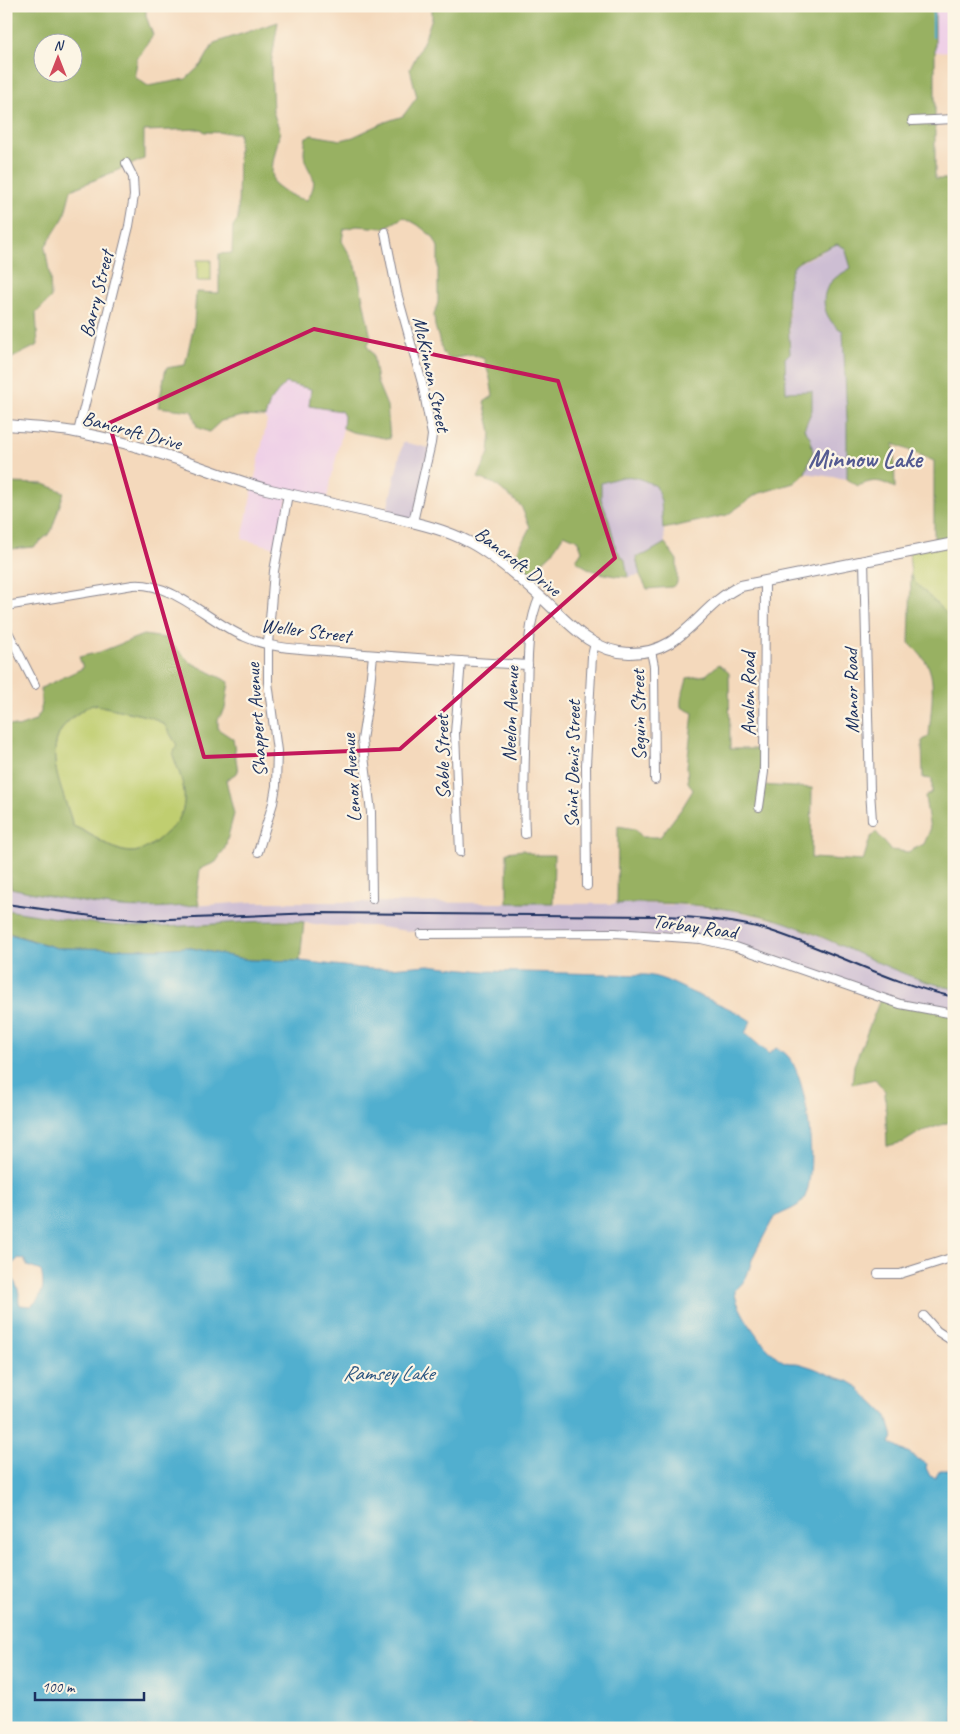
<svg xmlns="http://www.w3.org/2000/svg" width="960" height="1734" viewBox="0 0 960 1734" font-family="Caveat,sans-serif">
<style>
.built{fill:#efd0e7}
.industrial{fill:#cdbed3}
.green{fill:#c0ce70;stroke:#6e7e67}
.forest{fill:#98b162;stroke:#5a7060;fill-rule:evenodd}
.water{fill:#51afcf;stroke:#366f96;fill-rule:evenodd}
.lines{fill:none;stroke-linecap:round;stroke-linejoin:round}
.stream{stroke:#51afcf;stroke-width:2}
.minor-casing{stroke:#88848d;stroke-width:10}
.major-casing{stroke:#88848d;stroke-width:12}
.minor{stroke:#fff;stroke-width:8}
.major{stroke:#fff;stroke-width:10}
.rail{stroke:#1b2f5e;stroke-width:2}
.marked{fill:none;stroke:#c2185b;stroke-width:4;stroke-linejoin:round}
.labels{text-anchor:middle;stroke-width:4.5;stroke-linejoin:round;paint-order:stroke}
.street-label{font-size:20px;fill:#1b2f5e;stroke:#fcf5e5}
.water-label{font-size:21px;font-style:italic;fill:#2b5580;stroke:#fcf5e5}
.district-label{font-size:25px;font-weight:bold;fill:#545a91;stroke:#fcf5e5}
</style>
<rect width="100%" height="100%" fill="#fcf5e5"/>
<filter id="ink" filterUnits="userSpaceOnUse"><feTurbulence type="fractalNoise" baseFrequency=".02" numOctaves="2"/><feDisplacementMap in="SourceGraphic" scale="10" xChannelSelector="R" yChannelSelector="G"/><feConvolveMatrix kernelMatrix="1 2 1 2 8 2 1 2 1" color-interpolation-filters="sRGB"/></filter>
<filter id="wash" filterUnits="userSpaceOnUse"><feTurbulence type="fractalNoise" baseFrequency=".0096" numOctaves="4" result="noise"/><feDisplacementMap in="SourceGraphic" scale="20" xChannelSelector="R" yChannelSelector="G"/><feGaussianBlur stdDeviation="1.12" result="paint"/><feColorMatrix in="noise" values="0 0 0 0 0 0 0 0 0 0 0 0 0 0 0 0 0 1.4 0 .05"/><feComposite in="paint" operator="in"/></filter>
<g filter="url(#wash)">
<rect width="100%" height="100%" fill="#f4d9bc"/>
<g class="built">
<path d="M 935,6 L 954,6 L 954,51 L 934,52 Z"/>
<path d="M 285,383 L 311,389 L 309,406 L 341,411 L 344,415 L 343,428 L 326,502 L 288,494 L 277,548 L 242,539 L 267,421 L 265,417 L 270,402 Z"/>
</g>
<g class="industrial">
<path d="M 837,244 L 845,248 L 851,269 L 833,280 L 826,290 L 843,330 L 847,419 L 847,479 L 805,473 L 813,452 L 810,437 L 804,429 L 809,419 L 812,392 L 786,392 L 785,358 L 790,353 L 788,288 L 790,274 L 795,265 Z"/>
<path d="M 403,442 L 429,448 L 413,521 L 386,515 Z"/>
<path d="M 625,476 L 636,477 L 656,486 L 661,501 L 665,543 L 646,554 L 636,557 L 640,575 L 628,577 L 625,560 L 616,549 L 609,520 L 601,499 L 601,483 Z"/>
<path d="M 6,888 L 123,907 L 161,908 L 251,902 L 371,902 L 617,904 L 633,903 L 693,906 L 729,910 L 786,923 L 924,981 L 954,989 L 954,1013 L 920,1008 L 804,970 L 691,937 L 421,933 L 373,926 L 331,926 L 284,920 L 188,927 L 142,927 L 94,923 L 6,910 Z"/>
</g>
<g class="green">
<rect x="197" y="260" width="14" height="21"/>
<path d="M 954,542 L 954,621 L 914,581 L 911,576 L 909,551 Z"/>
<path d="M 91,704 L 151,717 L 164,724 L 177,745 L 173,755 C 180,776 191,796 179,819 C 175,826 166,832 160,838 C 152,845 140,853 129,852 C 111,851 91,832 73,826 C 66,797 43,758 62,729 C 68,719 82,711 91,704 Z"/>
</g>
<g class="forest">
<path d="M 6,6 L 146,6 L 146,16 L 153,35 L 137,59 L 135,77 L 148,86 L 186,79 L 202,64 L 214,43 L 278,22 L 271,64 L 273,112 L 280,131 L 273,162 L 272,172 L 274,183 C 285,192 293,198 307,200 C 323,175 305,174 304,153 C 304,148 305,142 306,137 L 312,135 L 341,140 L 353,137 L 385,122 L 403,116 L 417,97 L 410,69 L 424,40 L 432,18 L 432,6 L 935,6 L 935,179 L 954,179 L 954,542 L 934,546 L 934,461 L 894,444 L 895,488 C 879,480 875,479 858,486 L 847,479 L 847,419 L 843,331 C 824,322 817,295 833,280 C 838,275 845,272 851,268 L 845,248 L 837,244 C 826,249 803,258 795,265 C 783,277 789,335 790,353 L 785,358 L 786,392 L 812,391 L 812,410 L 804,429 L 810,437 L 813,452 L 805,473 L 794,483 L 757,494 L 727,515 L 663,529 L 661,501 L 656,486 C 629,473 628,475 601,483 L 601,499 L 609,520 L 616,549 L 625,560 L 628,577 C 610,576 590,573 576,560 L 582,551 L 578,540 L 564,534 L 552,553 L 540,564 L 528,579 L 511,564 L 530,527 L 521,506 L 495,484 L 478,478 L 489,453 L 491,432 L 484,402 L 493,396 L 490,378 L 484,359 L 474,355 L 449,359 L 443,353 L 435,326 L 434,315 L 438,302 L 438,247 L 433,237 L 418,225 L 404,217 L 384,228 L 357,226 L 344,229 L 342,241 L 356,266 L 371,338 L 367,346 L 373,354 L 377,382 L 387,406 L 390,439 L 352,432 L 343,428 L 344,416 L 341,411 L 309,406 L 311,389 L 285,383 L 270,402 L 265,417 L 243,416 L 221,421 L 209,432 L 197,427 L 192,411 L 158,407 L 166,368 L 185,365 L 194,324 L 196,292 L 219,293 L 219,254 L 232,253 L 233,226 L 238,219 L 239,133 L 205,132 L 201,129 L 144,131 L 144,159 L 71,190 L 64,217 L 45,247 L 50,277 L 51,298 L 36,313 L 38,345 L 12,358 L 6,369 ZM 42,42 L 72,42 L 72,72 L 42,72 Z"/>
<path d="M 8,483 L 44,484 L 64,492 L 51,532 L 34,547 L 11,549 L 6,537 L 6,485 Z"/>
<path d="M 665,543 L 677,560 L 677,583 L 672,587 L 647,589 L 640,575 L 636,557 L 646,554 Z"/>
<path d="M 911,576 L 914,581 L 954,621 L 954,989 C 944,986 934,984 924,981 C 877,965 834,940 787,923 C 740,907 667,900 617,904 L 618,826 L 635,829 L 642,837 L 660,837 L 682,808 L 693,790 L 688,782 L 687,766 L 693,713 L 681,707 C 680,693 685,691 687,678 L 706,675 L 719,664 L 729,673 L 730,749 L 763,749 L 759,785 L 812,788 L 811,858 L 863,861 L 870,838 L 876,832 L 891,850 L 908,852 L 924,844 L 930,830 L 925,797 L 932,792 L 932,779 L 923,778 L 922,741 L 929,736 C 930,717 936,685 929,668 C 925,658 916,650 909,643 Z"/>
<path d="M 143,635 L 166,638 L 190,662 L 229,682 L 225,709 L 218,719 L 218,729 L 233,739 L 238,772 L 226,780 L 234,814 L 225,848 L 216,862 L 200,869 L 197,894 L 199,905 C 173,907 147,909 121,907 C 84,903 47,896 11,888 L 6,821 L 6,726 L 10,725 L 18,727 L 35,721 L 41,712 L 41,688 L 83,668 L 79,657 L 100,652 ZM 92,704 L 151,717 L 164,724 L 177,745 L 173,755 C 180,776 191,796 179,819 C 175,826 166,832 160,838 C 152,846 140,853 129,852 C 111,851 91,833 73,826 C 66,797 43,757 62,729 C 68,719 82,710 92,704 Z"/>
<path d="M 523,850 L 535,855 L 554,855 L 553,903 L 507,903 L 507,852 Z"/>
<path d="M 6,910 C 51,917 97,926 143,927 C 197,928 250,918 304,922 L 300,961 L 249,960 L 187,947 L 158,949 L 57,948 L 6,932 Z"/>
<path d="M 881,997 L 954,1013 L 954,1117 L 950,1122 L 920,1132 L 904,1142 L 887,1146 L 885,1091 L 875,1079 L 852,1084 L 854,1065 Z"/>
</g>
<path class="water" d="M 6,935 L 13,935 L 57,948 L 158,949 L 186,947 L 249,960 L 300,961 L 360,968 L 377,969 L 428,965 L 483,971 L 646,975 C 665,977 681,988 698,995 C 717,1003 733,1009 751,1021 L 745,1033 L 769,1054 L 776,1048 C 779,1050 783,1051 786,1054 C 808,1074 818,1170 805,1197 C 799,1211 778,1211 772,1221 C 767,1231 761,1241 756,1251 C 747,1268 751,1278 735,1290 C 733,1307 769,1356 785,1362 C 790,1364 796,1362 801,1364 C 817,1368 832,1377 848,1381 L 855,1385 L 887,1416 L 893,1437 L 890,1443 L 927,1464 L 926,1468 L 930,1476 L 935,1478 L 940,1470 L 954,1470 L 954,1728 L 6,1728 ZM 19,1258 L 25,1260 L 27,1266 L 41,1271 C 45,1286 43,1296 31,1306 L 20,1305 C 18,1300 19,1297 19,1293 C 17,1282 8,1277 10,1266 Z"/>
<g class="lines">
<path class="stream" d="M 933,37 L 933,6"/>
</g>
</g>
<g filter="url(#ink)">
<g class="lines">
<defs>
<g id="minor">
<path d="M 912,121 L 954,119"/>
<path d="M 385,232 L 397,293 L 422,383 L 432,435 L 431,443 L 413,522"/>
<path d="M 78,432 L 129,226 L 134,196 L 133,177 L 126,163"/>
<path d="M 864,561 L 870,791 L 872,820"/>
<path d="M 6,606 L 133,585 C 174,582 209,622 245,637 C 274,650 308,649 338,652 C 402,657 465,662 528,665"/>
<path d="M 6,628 L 35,685"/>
<path d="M 651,651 L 654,666 L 655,780"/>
<path d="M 759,807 L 764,772 L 765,581"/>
<path d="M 525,834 C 523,787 525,741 527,695 C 528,663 526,626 540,596"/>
<path d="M 258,852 L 273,803 L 276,786 L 277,751 L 268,682 L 268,644 L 274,571 L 288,494"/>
<path d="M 460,852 L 455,733 L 461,661"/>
<path d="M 587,886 L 586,765 L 592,656 L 595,643"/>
<path d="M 372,899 L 371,812 L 362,740 L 369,695 L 373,655"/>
<path d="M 421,934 L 615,933 L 701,939 L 736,947 L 900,1004 L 954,1014"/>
<path d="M 878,1274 L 900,1274 L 954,1257"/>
<path d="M 924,1316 L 937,1331 L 954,1342"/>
</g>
<path id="major" d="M 6,425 C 29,427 52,428 75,432 C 109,438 144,448 177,459 C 207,469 236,481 266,489 C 305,498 343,506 382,515 C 412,522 443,528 471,543 C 495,556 521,579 542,598 C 567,621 591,652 629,653 C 685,654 697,606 741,586 L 954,543"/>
</defs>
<use href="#minor" class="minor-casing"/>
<use href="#major" class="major-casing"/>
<use href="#minor" class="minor"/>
<use href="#major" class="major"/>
<path class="rail" d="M 6,904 L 92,916 L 145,920 L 314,913 L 659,916 C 696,917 733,920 768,930 C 831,950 889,983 954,997"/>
</g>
</g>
<path class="marked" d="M 314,329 L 558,381 L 615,558 L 400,749 L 204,757 L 109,423 Z"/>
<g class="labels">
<g class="street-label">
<text transform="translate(96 294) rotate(-76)" y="7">Barry Street</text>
<text transform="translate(432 374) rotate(78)" y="7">McKinnon Street</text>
<text transform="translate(132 430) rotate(15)" y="7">Bancroft Drive</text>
<text transform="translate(518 561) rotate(37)" y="7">Bancroft Drive</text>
<text transform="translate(306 630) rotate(7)" y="7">Weller Street</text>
<text transform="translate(851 691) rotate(-91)" y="7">Manor Road</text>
<text transform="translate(748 694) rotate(-90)" y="7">Avalon Road</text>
<text transform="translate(510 714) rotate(-88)" y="7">Neelon Avenue</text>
<text transform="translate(638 715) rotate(-91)" y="7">Seguin Street</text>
<text transform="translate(256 720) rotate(-94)" y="7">Shappert Avenue</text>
<text transform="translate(442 757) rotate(-91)" y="7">Sable Street</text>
<text transform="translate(572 764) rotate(-89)" y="7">Saint Denis Street</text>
<text transform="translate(351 778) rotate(-94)" y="7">Lenox Avenue</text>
<text transform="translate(695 926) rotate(8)" y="7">Torbay Road</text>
</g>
<g class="water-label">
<text x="388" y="1380">Ramsey Lake</text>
</g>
<g class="district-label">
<text x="865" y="467">Minnow Lake</text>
</g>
</g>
<rect width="960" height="1734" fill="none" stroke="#fcf5e5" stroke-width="25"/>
<g transform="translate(58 58)"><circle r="24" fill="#fcf5e5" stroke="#a2a6af"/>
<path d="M0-4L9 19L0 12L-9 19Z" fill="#d1495b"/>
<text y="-8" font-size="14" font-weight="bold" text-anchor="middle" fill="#1b2f5e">N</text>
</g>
<path d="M35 1692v8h109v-8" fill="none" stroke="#1b2f5e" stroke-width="2.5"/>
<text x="42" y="1692" font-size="15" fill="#1b2f5e" stroke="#fcf5e5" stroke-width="4" paint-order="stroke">100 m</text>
</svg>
